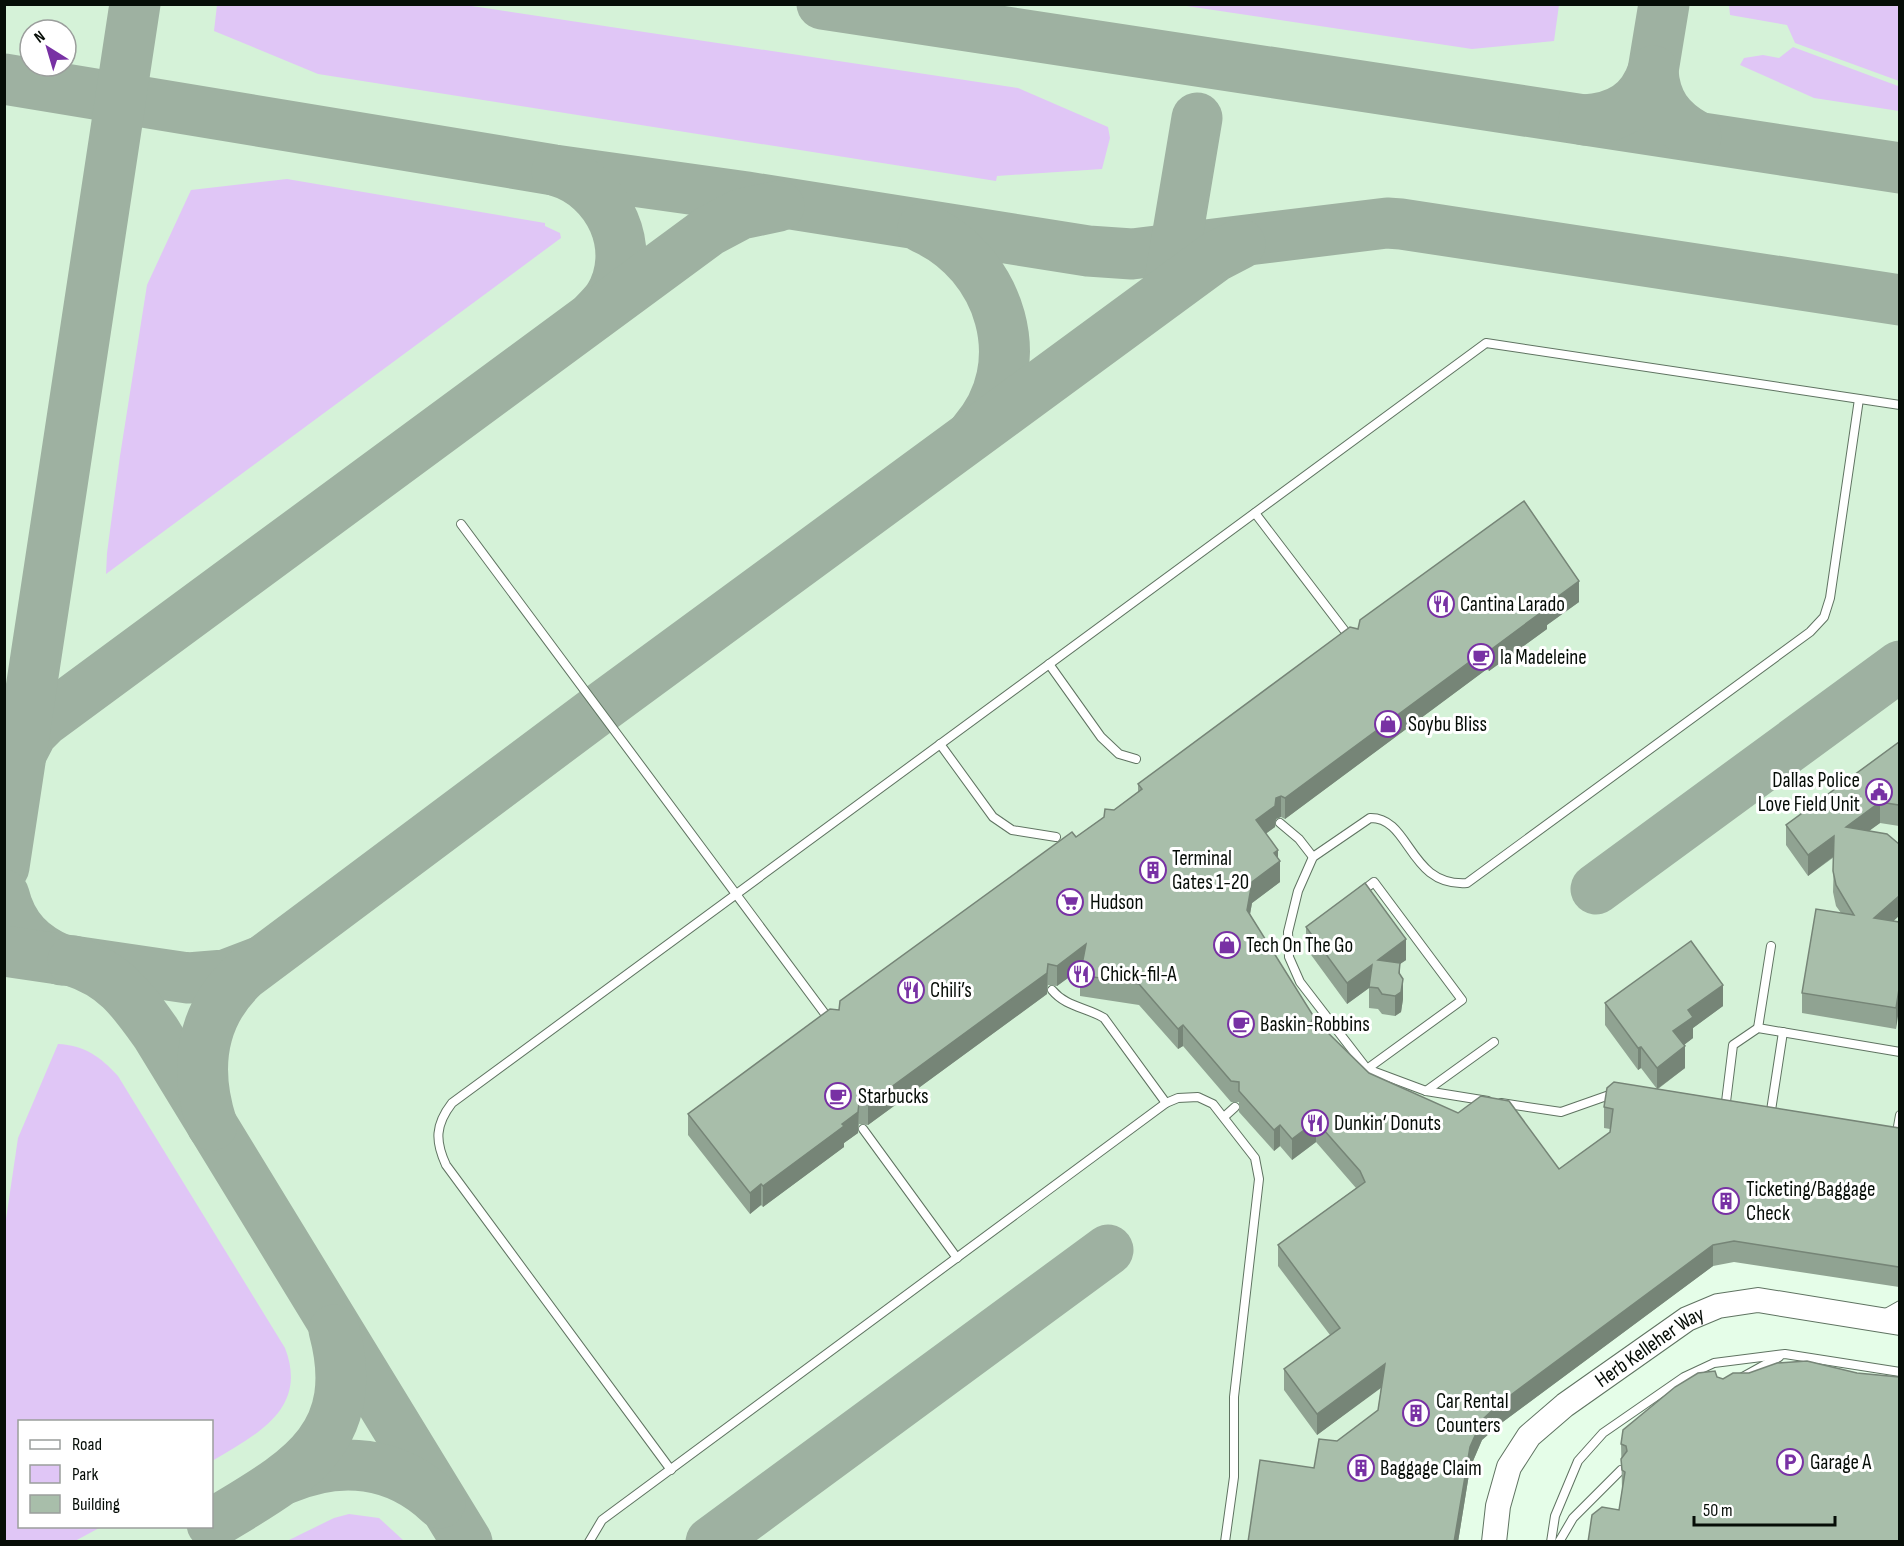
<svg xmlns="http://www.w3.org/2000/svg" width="1904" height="1546" viewBox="0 0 1904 1546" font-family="'Sofia Sans Condensed',sans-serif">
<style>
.built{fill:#d5f2d8;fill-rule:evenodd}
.green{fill:#e0c6f6}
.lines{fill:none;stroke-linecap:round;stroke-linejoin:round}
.taxiway{stroke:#9eb1a1;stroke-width:51}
.lane-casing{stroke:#5f7361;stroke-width:10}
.secondary-casing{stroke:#5f7361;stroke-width:26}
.lane{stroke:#fff;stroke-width:8}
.secondary{stroke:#fff;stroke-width:24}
.wall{fill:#90a392}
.shaded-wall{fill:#768577}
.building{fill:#a8beaa;stroke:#768577;stroke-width:1.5}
.labels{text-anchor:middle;stroke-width:6;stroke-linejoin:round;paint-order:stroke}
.poi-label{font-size:21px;fill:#060d07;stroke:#fff;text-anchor:start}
.street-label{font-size:21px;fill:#060d07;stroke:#fff}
</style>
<rect width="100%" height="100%" fill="#e5fde8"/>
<path class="built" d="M 5,5 L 1899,5 L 1899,1265 L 1743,1253 L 1513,1354 L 1431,1541 L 5,1542 ZM 30,30 L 66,30 L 66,66 L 30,66 ZM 20,1422 L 212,1422 L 212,1526 L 20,1526 Z"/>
<g class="green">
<path d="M 217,5 L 465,5 L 1018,88 L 1108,127 L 1110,138 L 1102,169 L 997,176 L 996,181 L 318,74 L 214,31 Z"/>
<path d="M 1180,5 L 1559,5 L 1554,41 L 1472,49 Z"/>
<path d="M 1729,5 L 1899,5 L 1899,81 L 1795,43 L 1787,25 L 1730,15 Z"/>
<path d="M 1793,47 L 1898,86 L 1899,111 L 1814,98 L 1740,65 L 1744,58 L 1763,55 L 1779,58 Z"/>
<path d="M 287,179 L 545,223 L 545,226 L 560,233 L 561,238 L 106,574 L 107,553 L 120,456 L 147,285 L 191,190 Z"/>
<path d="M 58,1044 C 84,1045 101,1057 118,1076 L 285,1348 C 309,1410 255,1435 212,1461 L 212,1422 L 20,1422 L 20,1526 L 101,1527 L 75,1541 L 5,1541 L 5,1226 L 18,1138 Z"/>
<path d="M 349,1514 L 379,1518 L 404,1541 L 287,1541 L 334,1518 Z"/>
</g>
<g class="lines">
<g class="taxiway">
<path d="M 822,4 L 1900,168"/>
<path d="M 1653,71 L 1664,4"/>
<path d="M 4,79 L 554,170 L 747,197 L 1088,251 L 1132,254 L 1387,223 L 1401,224 L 1900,300"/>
<path d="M 1584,120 C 1618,118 1642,104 1653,71 C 1655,102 1669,121 1696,136"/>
<path d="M 557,171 C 609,186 639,249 609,298 C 605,304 599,310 594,315"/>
<path d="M 923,228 C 1001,263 1033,365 974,432"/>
<path d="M 1170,280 L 1197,118"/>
<path d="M 21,754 L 32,733 L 44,721 L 709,231 L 741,214 L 779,206"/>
<path d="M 4,867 L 135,4"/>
<path d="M 1596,889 L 1900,666"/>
<path d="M 4,895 C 12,928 32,947 62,960"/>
<path d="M 4,951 L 188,978 L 225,975 L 259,962"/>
<path d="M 73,961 C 115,975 131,998 156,1033 L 467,1542"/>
<path d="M 212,1125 C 194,1069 200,1015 245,974 L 598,710 L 1215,257 L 1240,244"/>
<path d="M 285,1479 C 340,1455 396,1461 440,1503"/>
<path d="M 212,1524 C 292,1475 364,1442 334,1330"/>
<path d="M 711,1542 L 1108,1250"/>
</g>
<defs>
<g id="lane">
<path d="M 1255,513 L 1351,639"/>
<path d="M 461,524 L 831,1022"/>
<path d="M 1049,664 L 1101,737 L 1119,754 L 1136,759"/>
<path d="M 940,744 L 993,817 L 1012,830 L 1056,837"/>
<path d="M 1280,823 L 1299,839 L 1313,857"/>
<path d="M 1361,892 L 1374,882 L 1462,1000 L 1367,1069"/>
<path d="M 1052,990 C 1066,1007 1086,1007 1104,1018 L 1166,1103"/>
<path d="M 1758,1028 L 1771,946"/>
<path d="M 1426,1091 L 1494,1042"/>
<path d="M 1488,1101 L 1426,1091 L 1367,1069 L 1300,982 L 1289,957 L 1288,932 L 1298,891 L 1313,857 L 1370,818 C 1411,817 1408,887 1467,883 L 1810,632 L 1824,617 L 1830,598 L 1859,399"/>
<path d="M 1501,1103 L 1561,1112 L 1615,1093"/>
<path d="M 1725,1110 L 1733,1045 L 1758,1028 L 1900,1052"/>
<path d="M 1224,1117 L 1235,1107"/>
<path d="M 1770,1117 L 1783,1032"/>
<path d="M 863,1129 L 957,1258"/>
<path d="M 1896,1138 L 1900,1115"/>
<path d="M 1884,1314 L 1900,1305"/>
<path d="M 1741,1378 L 1779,1357"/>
<path d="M 671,1470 L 446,1165 C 435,1141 435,1125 452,1103 L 1486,343 L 1900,405"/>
<path d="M 589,1542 L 602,1520 L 1166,1103 L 1178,1098 L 1198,1097 L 1213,1104 L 1255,1158 L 1259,1179 L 1234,1397 L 1234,1477 L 1225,1542"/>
<path d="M 1551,1542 L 1555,1516 L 1578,1461 L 1603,1433 L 1684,1377 L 1714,1363 L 1785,1354 L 1900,1372"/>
<path d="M 1559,1542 L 1573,1518 L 1621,1470"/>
</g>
<g id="secondary">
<path id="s1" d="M 1494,1542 L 1498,1506 L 1509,1467 L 1529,1436 L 1565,1405 L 1687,1319 L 1718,1306 L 1758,1300 L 1900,1323"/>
</g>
</defs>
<use href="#lane" class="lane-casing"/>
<use href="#secondary" class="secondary-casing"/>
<use href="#lane" class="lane"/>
<use href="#secondary" class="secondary"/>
</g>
<g class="wall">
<path d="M 1579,602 L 1547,625 L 1547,629 L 1489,671 L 1487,669 L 1285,819 L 1281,817 L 1276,819 L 1275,827 L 1266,833 L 1278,859 L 1280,882 L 1252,903 L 1250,914 L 1314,1026 L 1369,1073 L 1559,1169 L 1610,1132 L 1610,1129 L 1604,1128 L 1604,1107 L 1657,1089 L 1641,1068 L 1638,1070 L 1605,1025 L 1605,1003 L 1723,1006 L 1693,1028 L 1693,1038 L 1684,1045 L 1685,1068 L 1658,1089 L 1899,1128 L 1899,1287 L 1734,1262 L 1713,1266 L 1500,1424 L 1482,1440 L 1470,1468 L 1458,1542 L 1248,1542 L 1314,1468 L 1337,1441 L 1378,1410 L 1381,1387 L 1317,1435 L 1284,1390 L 1284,1369 L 1330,1335 L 1278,1266 L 1278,1245 L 1356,1188 L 1316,1142 L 1292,1160 L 1280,1146 L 1274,1151 L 1239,1112 L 1239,1102 L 1231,1102 L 1183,1046 L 1178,1049 L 1139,1005 L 1080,996 L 1080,975 L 1081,968 L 1057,986 L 1048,985 L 1047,994 L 868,1125 L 859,1124 L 858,1133 L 844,1143 L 844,1147 L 763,1207 L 761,1205 L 750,1214 L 688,1135 L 688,1114 L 839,1010 L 1138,792 L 1138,784 L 1358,629 Z"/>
<path d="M 1899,742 L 1899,826 L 1880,823 L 1868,831 L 1894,921 L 1899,922 L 1896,1029 L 1802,1013 L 1802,993 L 1841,913 L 1836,906 L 1833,892 L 1834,857 L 1808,876 L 1786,845 L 1786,825 Z"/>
<path d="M 1306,927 L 1406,960 L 1400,964 L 1400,975 L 1403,999 L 1401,1012 L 1395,1016 L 1382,1014 L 1378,1009 L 1369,1008 L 1369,988 L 1347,1004 L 1306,948 Z"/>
<path d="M 1675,1387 L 1619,1510 L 1622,1490 L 1621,1444 Z"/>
</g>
<g class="shaded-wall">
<path d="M 1579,581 L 1579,602 L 1547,625 L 1547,629 L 1489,671 L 1489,651 L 1545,606 Z"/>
<path d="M 1487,649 L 1487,669 L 1285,819 L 1285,798 Z"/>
<path d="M 1281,796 L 1281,817 L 1276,819 L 1275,827 L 1256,841 L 1256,820 L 1276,798 Z"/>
<path d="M 1880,802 L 1880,823 L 1846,848 L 1846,827 Z"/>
<path d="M 1834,836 L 1834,856 L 1808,876 L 1808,855 Z"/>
<path d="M 1278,850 L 1278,862 L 1280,861 L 1280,882 L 1252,903 L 1247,931 L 1247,910 L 1252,882 L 1274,853 Z"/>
<path d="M 1899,896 L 1899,916 L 1874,939 L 1874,918 Z"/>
<path d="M 1406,939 L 1406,960 L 1400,964 L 1400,984 L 1403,979 L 1403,999 L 1401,1012 L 1395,1016 L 1395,996 L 1378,960 Z"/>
<path d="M 1086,944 L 1086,965 L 1057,986 L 1057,966 Z"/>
<path d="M 1048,964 L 1047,994 L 868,1125 L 868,1104 Z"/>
<path d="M 1372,965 L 1369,988 L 1347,1004 L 1347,983 Z"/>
<path d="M 1723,985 L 1723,1006 L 1693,1028 L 1693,1038 L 1673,1053 L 1673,1031 L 1688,1010 Z"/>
<path d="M 1899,989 L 1899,1010 L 1896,1029 L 1896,1008 Z"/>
<path d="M 1314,1017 L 1314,1038 L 1311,1022 Z"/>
<path d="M 1183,1025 L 1183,1046 L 1178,1049 L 1178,1029 Z"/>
<path d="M 1685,1046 L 1685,1068 L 1657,1089 L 1657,1068 Z"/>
<path d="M 1641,1047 L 1641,1068 L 1638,1070 L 1638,1048 Z"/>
<path d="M 859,1103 L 858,1133 L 844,1143 L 844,1147 L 763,1207 L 763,1186 L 842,1124 Z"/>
<path d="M 1316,1121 L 1316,1142 L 1292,1160 L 1292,1139 Z"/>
<path d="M 1280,1125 L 1280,1146 L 1274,1151 L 1274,1130 Z"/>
<path d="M 761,1184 L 761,1205 L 750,1214 L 750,1193 Z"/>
<path d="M 1713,1245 L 1713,1266 L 1500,1424 L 1482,1440 L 1470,1468 L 1458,1542 L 1454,1542 L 1470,1447 L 1482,1420 L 1500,1403 Z"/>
<path d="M 1385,1364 L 1385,1385 L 1317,1435 L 1317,1414 Z"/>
</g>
<g class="building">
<path d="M 1524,501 L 1579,581 L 1545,606 L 1547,608 L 1489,651 L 1487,649 L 1285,798 L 1281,796 L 1276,798 L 1275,806 L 1256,820 L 1278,850 L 1274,853 L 1280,861 L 1252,882 L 1247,910 L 1314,1017 L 1311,1022 L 1312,1026 L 1322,1027 L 1369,1073 L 1458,1113 L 1481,1096 L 1509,1101 L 1559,1169 L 1610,1132 L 1613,1109 L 1604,1107 L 1607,1088 L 1614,1082 L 1899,1128 L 1899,1267 L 1734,1241 L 1713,1245 L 1500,1403 L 1482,1420 L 1470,1447 L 1454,1542 L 1248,1542 L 1260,1460 L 1314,1468 L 1319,1439 L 1337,1441 L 1378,1410 L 1385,1364 L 1317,1414 L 1284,1369 L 1340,1328 L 1278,1245 L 1365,1182 L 1360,1171 L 1316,1121 L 1292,1139 L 1280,1125 L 1274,1130 L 1239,1091 L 1239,1082 L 1231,1081 L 1183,1025 L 1178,1029 L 1139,984 L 1080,975 L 1086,944 L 1057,966 L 1048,964 L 1047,973 L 868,1104 L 859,1103 L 858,1112 L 842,1124 L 844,1126 L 763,1186 L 761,1184 L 750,1193 L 688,1114 L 830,1009 L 839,1010 L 840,1001 L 1072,832 L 1076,837 L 1104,817 L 1105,809 L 1114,810 L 1142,789 L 1138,784 L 1350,627 L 1358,629 L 1360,620 Z"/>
<path d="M 1899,742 L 1899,805 L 1880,802 L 1846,827 L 1887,834 L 1899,844 L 1899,896 L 1874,918 L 1899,922 L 1899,989 L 1896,1008 L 1802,993 L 1816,909 L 1854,915 L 1836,885 L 1833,871 L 1834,836 L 1808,855 L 1786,825 Z"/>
<path d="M 1365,883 L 1406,939 L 1378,960 L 1400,963 L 1399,973 L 1403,979 L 1401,992 L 1395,996 L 1382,994 L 1378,988 L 1369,987 L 1372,965 L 1347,983 L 1306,927 Z"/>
<path d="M 1691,941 L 1723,985 L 1688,1010 L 1693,1017 L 1673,1031 L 1685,1046 L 1657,1068 L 1641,1047 L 1638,1048 L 1605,1003 Z"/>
<path d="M 1807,1361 L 1857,1373 L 1899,1377 L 1899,1542 L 1588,1542 L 1592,1515 L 1602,1507 L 1619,1510 L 1625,1472 L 1622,1470 L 1621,1459 L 1627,1451 L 1626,1446 L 1621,1444 L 1623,1430 L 1675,1387 L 1698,1373 L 1715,1371 L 1717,1377 L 1723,1379 L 1733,1373 L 1749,1373 L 1777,1363 Z"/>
</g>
<defs>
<symbol id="restaurant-ring" viewBox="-11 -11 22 22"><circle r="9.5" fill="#fff" stroke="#7831a4" stroke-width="1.5"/><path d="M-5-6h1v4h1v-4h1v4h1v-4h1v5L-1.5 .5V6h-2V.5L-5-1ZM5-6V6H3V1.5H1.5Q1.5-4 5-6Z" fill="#7831a4"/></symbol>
<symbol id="cafe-ring" viewBox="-11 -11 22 22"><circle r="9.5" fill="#fff" stroke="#7831a4" stroke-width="1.5"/><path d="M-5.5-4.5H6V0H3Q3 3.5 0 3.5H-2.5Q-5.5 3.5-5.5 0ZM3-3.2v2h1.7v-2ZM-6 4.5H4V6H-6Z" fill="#7831a4"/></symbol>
<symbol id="shop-ring" viewBox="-11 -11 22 22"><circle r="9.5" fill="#fff" stroke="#7831a4" stroke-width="1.5"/><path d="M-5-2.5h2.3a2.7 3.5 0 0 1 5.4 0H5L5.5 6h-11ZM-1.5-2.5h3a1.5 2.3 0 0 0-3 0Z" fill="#7831a4"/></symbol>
<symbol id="civic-ring" viewBox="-11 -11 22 22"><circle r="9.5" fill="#fff" stroke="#7831a4" stroke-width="1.5"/><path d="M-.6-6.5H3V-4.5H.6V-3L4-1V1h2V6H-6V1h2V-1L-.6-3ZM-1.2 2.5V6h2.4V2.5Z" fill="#7831a4"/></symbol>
<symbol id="building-ring" viewBox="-11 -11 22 22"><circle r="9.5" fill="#fff" stroke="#7831a4" stroke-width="1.5"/><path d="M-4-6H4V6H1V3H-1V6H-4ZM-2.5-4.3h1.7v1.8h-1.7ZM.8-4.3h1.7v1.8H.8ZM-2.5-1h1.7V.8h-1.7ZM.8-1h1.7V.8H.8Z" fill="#7831a4"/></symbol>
<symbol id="supermarket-ring" viewBox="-11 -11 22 22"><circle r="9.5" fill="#fff" stroke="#7831a4" stroke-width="1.5"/><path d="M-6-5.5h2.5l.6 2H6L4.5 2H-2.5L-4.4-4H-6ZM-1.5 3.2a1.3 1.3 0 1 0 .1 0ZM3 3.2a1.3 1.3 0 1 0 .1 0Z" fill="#7831a4"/></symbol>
<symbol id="parking-ring" viewBox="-11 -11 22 22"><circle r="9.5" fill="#fff" stroke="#7831a4" stroke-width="1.5"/><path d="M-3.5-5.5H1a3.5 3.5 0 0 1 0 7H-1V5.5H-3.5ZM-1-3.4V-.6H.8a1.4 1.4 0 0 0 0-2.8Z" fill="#7831a4"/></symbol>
</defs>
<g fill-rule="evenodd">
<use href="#restaurant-ring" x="1426" y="589" width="30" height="30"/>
<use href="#cafe-ring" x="1466" y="642" width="30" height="30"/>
<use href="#shop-ring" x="1373" y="709" width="30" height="30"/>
<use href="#civic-ring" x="1864" y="777" width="30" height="30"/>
<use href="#building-ring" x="1138" y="855" width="30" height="30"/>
<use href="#supermarket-ring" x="1055" y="887" width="30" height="30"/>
<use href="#shop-ring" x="1212" y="930" width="30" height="30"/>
<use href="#restaurant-ring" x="1066" y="959" width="30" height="30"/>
<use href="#restaurant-ring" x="896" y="975" width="30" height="30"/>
<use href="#cafe-ring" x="1226" y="1009" width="30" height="30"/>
<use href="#cafe-ring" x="823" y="1081" width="30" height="30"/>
<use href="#restaurant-ring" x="1300" y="1108" width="30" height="30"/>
<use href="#building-ring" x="1711" y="1186" width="30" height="30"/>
<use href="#building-ring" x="1401" y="1398" width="30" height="30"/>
<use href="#parking-ring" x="1775" y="1447" width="30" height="30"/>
<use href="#building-ring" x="1346" y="1453" width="30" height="30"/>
</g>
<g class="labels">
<g class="poi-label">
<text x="1460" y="611">Cantina Larado</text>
<text x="1500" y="664">la Madeleine</text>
<text x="1408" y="731">Soybu Bliss</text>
<text x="1860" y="787" text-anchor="end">Dallas Police<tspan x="1860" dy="24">Love Field Unit</tspan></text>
<text x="1172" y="865">Terminal<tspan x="1172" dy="24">Gates 1-20</tspan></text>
<text x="1090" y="909">Hudson</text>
<text x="1246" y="952">Tech On The Go</text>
<text x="1100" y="981">Chick-fil-A</text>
<text x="930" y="997">Chili’s</text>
<text x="1260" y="1031">Baskin-Robbins</text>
<text x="858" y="1103">Starbucks</text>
<text x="1334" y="1130">Dunkin’ Donuts</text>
<text x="1746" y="1196">Ticketing/Baggage<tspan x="1746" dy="24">Check</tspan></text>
<text x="1436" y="1408">Car Rental<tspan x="1436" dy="24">Counters</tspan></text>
<text x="1810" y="1469">Garage A</text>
<text x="1380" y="1475">Baggage Claim</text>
</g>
<g class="street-label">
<text dy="7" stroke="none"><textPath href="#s1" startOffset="264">Herb Kelleher Way</textPath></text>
</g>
</g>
<rect width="1904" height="1546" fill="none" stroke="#060d07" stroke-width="12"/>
<rect x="18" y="1420" width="195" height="108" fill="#ffffff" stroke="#9b9e9c" stroke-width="1.5"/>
<rect x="30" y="1440" width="30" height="9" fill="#ffffff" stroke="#9b9e9c" stroke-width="1.5"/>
<text x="72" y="1450" font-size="18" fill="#060d07">Road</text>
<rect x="30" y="1465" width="30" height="18" fill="#e0c6f6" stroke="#9b9e9c" stroke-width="1.5"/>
<text x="72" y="1480" font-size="18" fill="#060d07">Park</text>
<rect x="30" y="1495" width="30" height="18" fill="#a8beaa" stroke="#9b9e9c" stroke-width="1.5"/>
<text x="72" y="1510" font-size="18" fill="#060d07">Building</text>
<g transform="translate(48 48) rotate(323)"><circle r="28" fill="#ffffff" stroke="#9b9e9c" stroke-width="1.5"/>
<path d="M0-4.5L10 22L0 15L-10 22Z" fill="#7831a4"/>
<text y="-9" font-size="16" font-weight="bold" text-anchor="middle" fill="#060d07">N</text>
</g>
<path d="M1694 1516v9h141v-9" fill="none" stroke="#060d07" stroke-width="3"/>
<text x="1703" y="1516" font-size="18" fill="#060d07" stroke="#ffffff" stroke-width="4.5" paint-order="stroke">50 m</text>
</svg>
